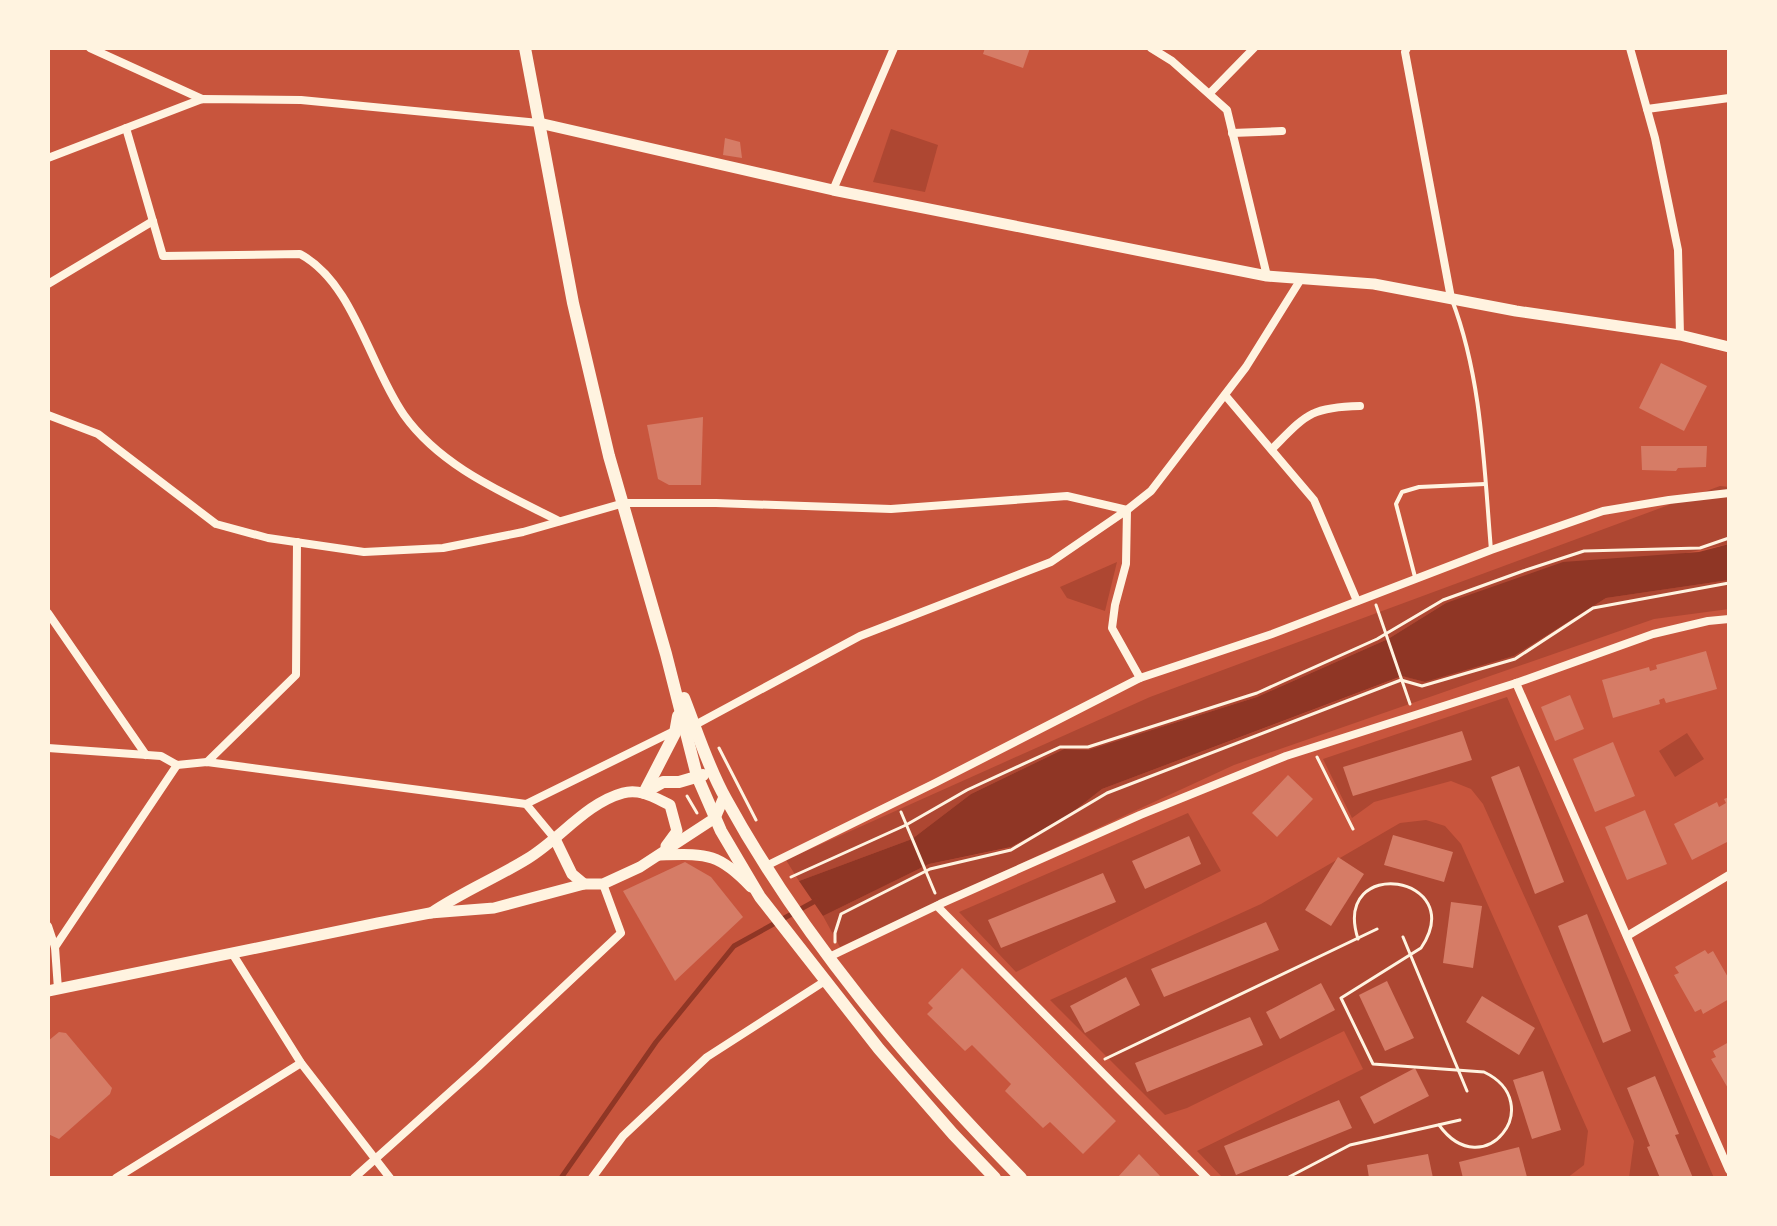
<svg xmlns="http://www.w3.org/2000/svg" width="1777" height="1226" viewBox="0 0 1777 1226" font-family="'Roboto Serif',serif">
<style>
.green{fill:#ae4732}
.water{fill:#8f3625}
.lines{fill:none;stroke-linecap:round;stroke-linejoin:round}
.stream{stroke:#8f3625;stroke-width:5}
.building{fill:#d67c66}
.path{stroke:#fff3e0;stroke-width:3}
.service{stroke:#fff3e0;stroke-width:4}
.minor{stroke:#fff3e0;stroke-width:8}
.tertiary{stroke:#fff3e0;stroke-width:11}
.secondary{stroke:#fff3e0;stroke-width:12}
</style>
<rect width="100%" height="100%" fill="#c8553d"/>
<g class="green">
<path d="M 891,129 L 938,145 L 925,192 L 873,182 Z"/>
<path d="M 1720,486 L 1729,487 L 1729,544 L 1446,603 L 1388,639 L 1257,697 L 1088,750 L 1064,749 L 971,794 L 912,839 L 799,881 L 786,860 L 1150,697 Z"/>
<path d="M 1117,562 L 1105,611 L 1067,598 L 1060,587 Z"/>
<path d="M 1729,580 L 1729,609 L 1654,619 L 1234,765 L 840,947 L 823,916 L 929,864 L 1009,848 L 1065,818 L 1102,789 L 1403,676 L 1425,682 L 1514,656 L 1606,598 Z"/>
<path d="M 1507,697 L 1714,1178 L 1629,1178 L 1634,1141 L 1483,804 L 1471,789 L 1451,781 L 1374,802 L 1352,818 L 1323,759 Z"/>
<path d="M 1687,733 L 1704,759 L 1675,777 L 1659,751 Z"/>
<path d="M 1188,813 L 1221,871 L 1016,972 L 959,912 Z"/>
<path d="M 1426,820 L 1445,826 L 1461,844 L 1588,1131 L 1584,1165 L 1567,1178 L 1223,1178 L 1197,1151 L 1363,1069 L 1344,1031 L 1187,1108 L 1165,1115 L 1050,1000 L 1261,904 L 1400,823 Z"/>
</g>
<path class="water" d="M 1729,544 L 1729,580 L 1606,598 L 1514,656 L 1425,682 L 1402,676 L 1102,789 L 1065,818 L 1011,847 L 929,864 L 823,916 L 799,881 L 912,839 L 971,794 L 1064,749 L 1088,750 L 1257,697 L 1388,639 L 1446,603 L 1563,562 L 1699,552 Z"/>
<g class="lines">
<path class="stream" d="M 561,1178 L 656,1042 L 734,946 L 817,900"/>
</g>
<g class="building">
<path d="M 985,48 L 1030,48 L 1023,68 L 983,54 Z"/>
<path d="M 725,138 L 740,142 L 742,158 L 723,155 Z"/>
<path d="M 1661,363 L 1707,386 L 1684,431 L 1639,408 Z"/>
<path d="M 703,417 L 701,485 L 669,485 L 658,479 L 647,425 Z"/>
<path d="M 1641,446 L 1707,446 L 1706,467 L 1678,468 L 1676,471 L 1642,470 Z"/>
<path d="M 1706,651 L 1717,689 L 1666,703 L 1664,698 L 1659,700 L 1660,704 L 1613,718 L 1602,680 L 1649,667 L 1650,671 L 1657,669 L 1656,665 Z"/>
<path d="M 1570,695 L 1584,729 L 1555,741 L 1541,707 Z"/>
<path d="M 1462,731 L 1472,760 L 1353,796 L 1343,767 Z"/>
<path d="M 1613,742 L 1635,796 L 1595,812 L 1573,759 Z"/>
<path d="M 1519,766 L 1564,882 L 1535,894 L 1491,777 Z"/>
<path d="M 1288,775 L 1313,799 L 1277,837 L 1252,813 Z"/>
<path d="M 1729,797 L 1729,841 L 1692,860 L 1674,824 L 1717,802 L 1719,807 L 1726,803 L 1724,799 Z"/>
<path d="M 1645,810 L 1667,864 L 1627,880 L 1605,827 Z"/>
<path d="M 1393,835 L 1453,852 L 1444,882 L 1384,865 Z"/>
<path d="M 1189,836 L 1201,864 L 1145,889 L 1132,861 Z"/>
<path d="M 1338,857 L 1364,874 L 1331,926 L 1305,910 Z"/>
<path d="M 685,862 L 711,877 L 743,917 L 675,981 L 623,891 Z"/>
<path d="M 1103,873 L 1116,902 L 1001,948 L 988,920 Z"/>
<path d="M 1451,902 L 1482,906 L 1473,968 L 1443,963 Z"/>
<path d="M 1587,914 L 1631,1031 L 1603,1043 L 1558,926 Z"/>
<path d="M 1266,922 L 1279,950 L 1164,997 L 1151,969 Z"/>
<path d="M 1705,950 L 1708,954 L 1713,951 L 1729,979 L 1729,999 L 1703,1014 L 1701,1009 L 1695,1012 L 1674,975 L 1679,973 L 1675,967 Z"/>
<path d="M 962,968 L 1116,1121 L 1083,1154 L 1050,1122 L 1043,1128 L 1005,1091 L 1011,1084 L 972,1045 L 965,1051 L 927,1014 L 933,1008 L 928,1003 Z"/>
<path d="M 1126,977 L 1140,1005 L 1085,1033 L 1070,1006 Z"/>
<path d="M 1387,981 L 1414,1038 L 1385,1051 L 1359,995 Z"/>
<path d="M 1321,983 L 1335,1010 L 1280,1039 L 1266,1012 Z"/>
<path d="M 1482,996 L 1535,1028 L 1519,1055 L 1466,1022 Z"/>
<path d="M 1250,1017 L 1263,1045 L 1147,1092 L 1135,1063 Z"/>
<path d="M 59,1032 L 66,1033 L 112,1088 L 110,1094 L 59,1139 L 48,1134 L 48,1041 Z"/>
<path d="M 1729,1042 L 1729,1090 L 1711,1059 L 1716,1057 L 1713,1051 Z"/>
<path d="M 1415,1068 L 1429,1096 L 1374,1124 L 1360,1097 Z"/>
<path d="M 1543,1071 L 1561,1130 L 1532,1139 L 1513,1080 Z"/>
<path d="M 1655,1076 L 1679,1134 L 1675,1135 L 1693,1178 L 1660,1178 L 1647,1147 L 1650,1146 L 1627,1088 Z"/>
<path d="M 1339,1100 L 1352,1128 L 1236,1175 L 1224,1146 Z"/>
<path d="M 1519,1147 L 1527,1177 L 1463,1178 L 1459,1162 Z"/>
<path d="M 1139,1154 L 1162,1178 L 1117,1178 Z"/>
<path d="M 1428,1154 L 1433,1178 L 1369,1178 L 1367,1165 Z"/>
</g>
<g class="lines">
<g class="path">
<path d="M 1376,605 L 1410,704"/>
<path d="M 719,748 L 756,820"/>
<path d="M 1317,757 L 1353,829"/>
<path d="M 687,796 L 697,813"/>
<path d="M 901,812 L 935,893"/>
<path d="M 791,877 L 906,825 L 967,790 L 1060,747 L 1088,747 L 1257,693 L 1377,639 L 1443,600 L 1523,571 L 1584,551 L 1700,548 L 1729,538"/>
<path d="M 1403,937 L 1467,1091"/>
<path d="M 1358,939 C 1331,854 1470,875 1421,948 L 1341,998 L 1373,1064 L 1484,1072 C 1549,1103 1484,1187 1439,1125"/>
<path d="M 835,942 L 835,933 L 841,914 L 930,869 L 1011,850 L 1107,793 L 1401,680 L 1422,686 L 1515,659 L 1593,608 L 1729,583"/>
<path d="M 1105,1059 L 1377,929"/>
<path d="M 1287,1178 L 1350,1145 L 1460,1120"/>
</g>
<g class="service">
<path d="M 1452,300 C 1482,378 1484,467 1491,550"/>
<path d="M 1415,577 L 1396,504 L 1402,492 L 1419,487 L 1485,484"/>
</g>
<g class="minor">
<path d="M 90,48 L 202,99"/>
<path d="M 1151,48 L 1172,61 L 1227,110 L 1267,276"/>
<path d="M 1407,48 L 1405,52 L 1451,298"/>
<path d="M 1630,48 L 1655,138 L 1678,250 L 1680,335"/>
<path d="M 1210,93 L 1254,48"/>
<path d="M 1647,109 L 1729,98"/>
<path d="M 126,128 L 163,256 L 300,254 C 354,283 369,365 404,415 C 441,467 504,493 559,521"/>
<path d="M 1232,133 L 1282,131"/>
<path d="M 48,158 L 202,99 L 301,100 L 539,123"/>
<path d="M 833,190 L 894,48"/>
<path d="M 48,284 L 153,221"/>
<path d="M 1225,395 L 1314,500 L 1357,601"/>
<path d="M 48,415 L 98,434 L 216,524 L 268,538 L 364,552 L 443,548 L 523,532 L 624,503 L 716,503 L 891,509 L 1067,496 L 1127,510"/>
<path d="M 1272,449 C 1306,415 1310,407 1360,406"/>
<path d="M 1127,510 L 1126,564 L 1115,605 L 1112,628 L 1140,678"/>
<path d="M 48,613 L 146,755"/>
<path d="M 1516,683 L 1729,1170"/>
<path d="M 695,725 L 860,636 L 1051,562 L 1127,510 L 1151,491 L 1246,367 L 1301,279"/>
<path d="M 48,748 L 161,756 L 177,765 L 207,762 L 526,804 L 555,839"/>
<path d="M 207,762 L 296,675 L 297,542"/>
<path d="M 526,804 L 676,730"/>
<path d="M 766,866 L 935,783 L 1140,678 L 1272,634 L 1491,550 L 1603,511 L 1669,500 L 1729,493"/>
<path d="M 937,906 L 1207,1178"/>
<path d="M 48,926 L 55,947 L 58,989"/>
<path d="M 1627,936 L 1729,875"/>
<path d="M 55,947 L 177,765"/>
<path d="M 232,953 L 301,1063 L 390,1178"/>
<path d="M 829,957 L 940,904 L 1140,815 L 1286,756 L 1516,683 L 1653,634 L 1708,621 L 1729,619"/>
<path d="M 116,1178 L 301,1063"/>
<path d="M 354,1178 L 478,1067 L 621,933 L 603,884"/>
<path d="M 592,1178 L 623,1136 L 707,1057 L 825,981"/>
</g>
<g class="tertiary">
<path d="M 539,123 L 833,190 L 1267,276 L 1374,284 L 1516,311 L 1680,335 L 1729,347"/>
<path d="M 555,839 L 572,874 L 584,884"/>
<path d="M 660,855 C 706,854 718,852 751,887"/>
<path d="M 431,913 C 462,892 496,878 527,859 C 559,840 586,803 623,793 C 640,788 655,798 670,805 L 677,831 L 666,846"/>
<path d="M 48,991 L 378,923 L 430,913 L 494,908 L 584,884 L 603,884 L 640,867 L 715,818 L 724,797"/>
</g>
<g class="secondary">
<path d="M 525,48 L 573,303 L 609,456 L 666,654 L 697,776 L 721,831 L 760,897 L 879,1049 L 953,1134 L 995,1178"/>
<path d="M 684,698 C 697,731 708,767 726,799 C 803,939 909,1064 1021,1178"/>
<path d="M 645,792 L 663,782 L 679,782 L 703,775"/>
<path d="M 644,793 L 675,733 L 678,716"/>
</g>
</g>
<rect width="1777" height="1226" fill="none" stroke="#fff3e0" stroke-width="100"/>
</svg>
